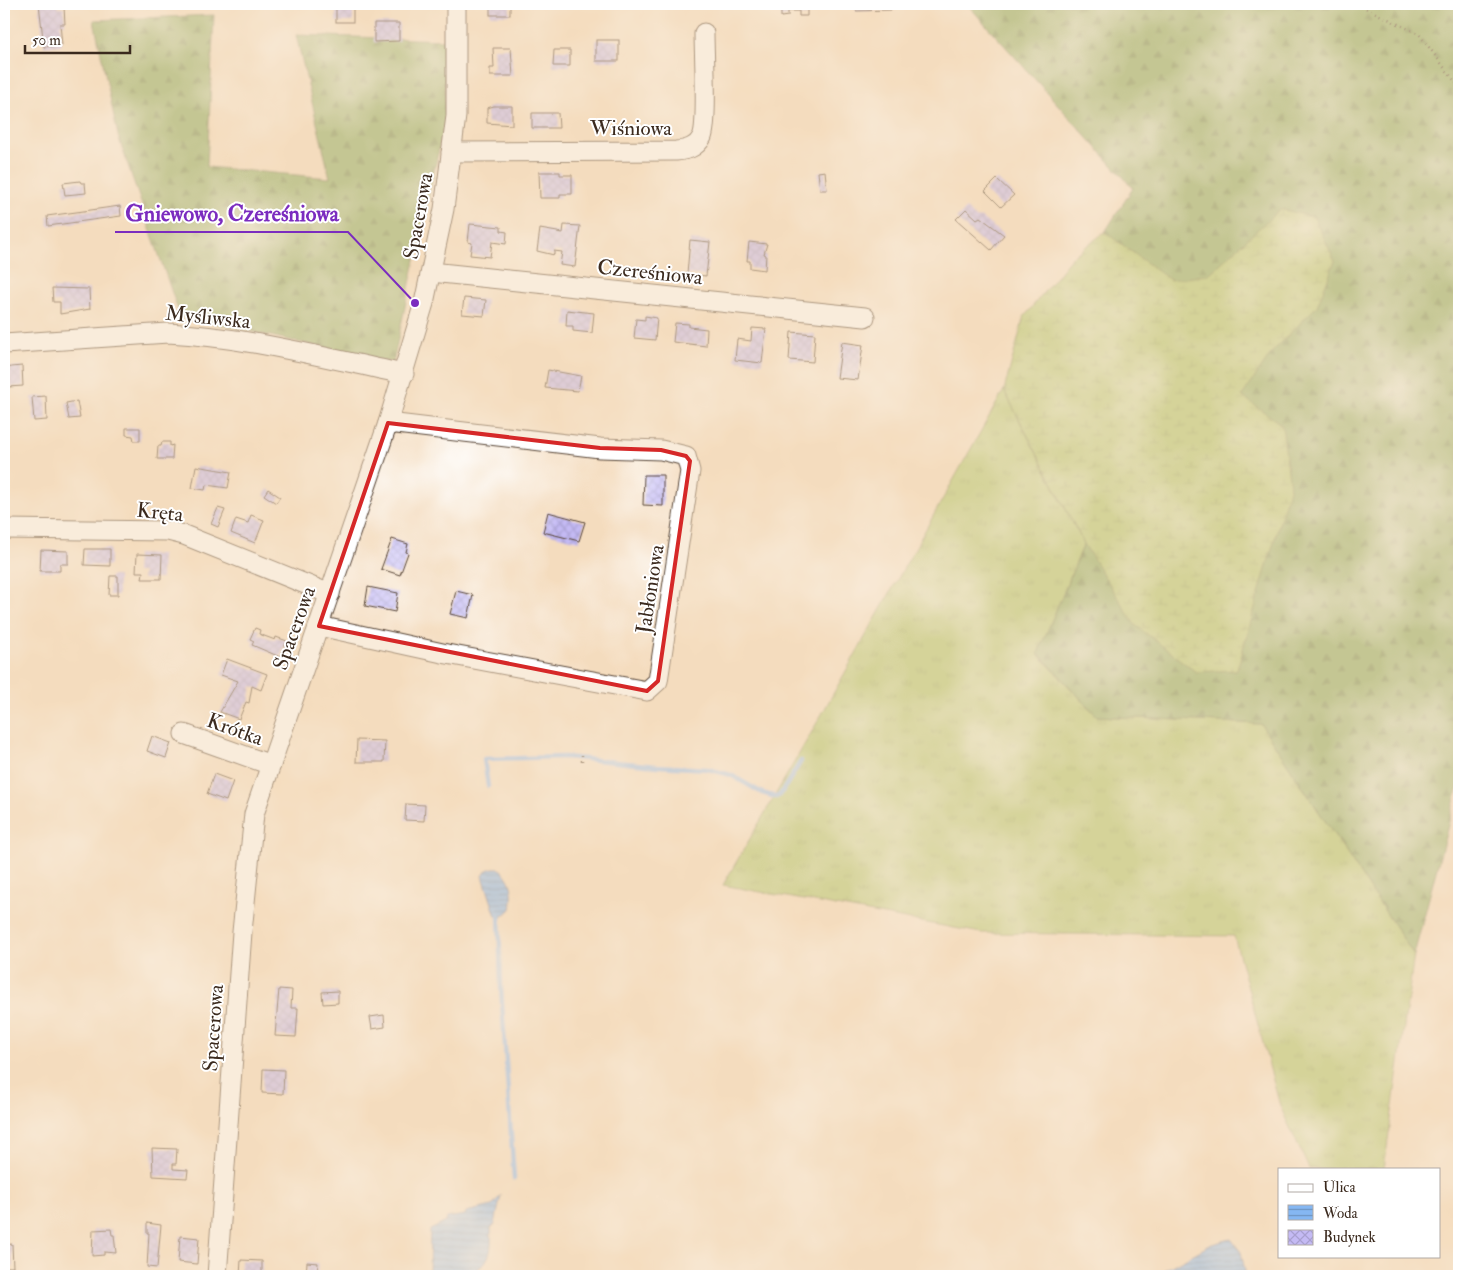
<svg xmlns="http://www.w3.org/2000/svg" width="1463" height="1280" viewBox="0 0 1463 1280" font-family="'IM FELL Double Pica',serif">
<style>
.grass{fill:url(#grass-tufts);stroke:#757846}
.forest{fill:url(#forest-firs);stroke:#636b3f}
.wetland{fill:url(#wetland-marsh);stroke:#757846}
.water{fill:url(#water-rules);stroke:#607088}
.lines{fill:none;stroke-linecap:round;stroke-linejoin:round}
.stream{stroke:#85b7f2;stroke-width:4.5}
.building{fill:url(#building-cross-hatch)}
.minor-casing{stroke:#574536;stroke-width:21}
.path{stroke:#574536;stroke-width:2.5;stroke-dasharray:1 4;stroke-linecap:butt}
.minor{stroke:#fff;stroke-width:19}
.marked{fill:none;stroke:#d62828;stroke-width:4;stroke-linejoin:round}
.labels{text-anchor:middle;stroke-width:4;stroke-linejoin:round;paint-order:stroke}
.street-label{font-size:21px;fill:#3b2a1e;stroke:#fff}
.leader{fill:none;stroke:#7b2cbf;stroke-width:2}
.callout-dot{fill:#7b2cbf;stroke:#fff;stroke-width:2}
.callout-label{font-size:22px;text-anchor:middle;font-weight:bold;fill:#7b2cbf;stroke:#fff;stroke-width:4;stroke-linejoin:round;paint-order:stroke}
</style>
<defs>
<pattern id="grass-tufts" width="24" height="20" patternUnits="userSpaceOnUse" patternTransform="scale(1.25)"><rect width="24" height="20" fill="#afc76d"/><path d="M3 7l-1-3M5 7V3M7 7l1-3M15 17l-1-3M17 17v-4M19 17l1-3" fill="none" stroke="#97ab5e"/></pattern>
<pattern id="forest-firs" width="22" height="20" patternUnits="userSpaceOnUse" patternTransform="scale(1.25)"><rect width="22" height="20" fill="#8bac60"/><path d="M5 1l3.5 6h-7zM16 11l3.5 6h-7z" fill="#738c4f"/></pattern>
<pattern id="wetland-marsh" width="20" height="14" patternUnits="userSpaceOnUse" patternTransform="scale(1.25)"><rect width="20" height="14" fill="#afc76d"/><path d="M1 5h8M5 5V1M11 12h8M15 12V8" fill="none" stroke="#97ab5e"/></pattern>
<pattern id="water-rules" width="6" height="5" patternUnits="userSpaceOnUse" patternTransform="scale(1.25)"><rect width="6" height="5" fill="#85b7f2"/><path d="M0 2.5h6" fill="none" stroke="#6e95c3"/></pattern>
<pattern id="building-cross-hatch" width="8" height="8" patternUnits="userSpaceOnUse" patternTransform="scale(1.25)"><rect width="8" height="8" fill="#c4baf4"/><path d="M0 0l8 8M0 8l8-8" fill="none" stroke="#a9a0d1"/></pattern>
</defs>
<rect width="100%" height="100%" fill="#fff"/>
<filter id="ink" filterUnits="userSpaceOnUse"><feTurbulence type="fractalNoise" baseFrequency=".02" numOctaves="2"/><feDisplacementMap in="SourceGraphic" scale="10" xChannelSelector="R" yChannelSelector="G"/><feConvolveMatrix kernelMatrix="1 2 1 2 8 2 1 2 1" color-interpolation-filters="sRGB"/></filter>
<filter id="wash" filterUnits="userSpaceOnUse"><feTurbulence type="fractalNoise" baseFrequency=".0096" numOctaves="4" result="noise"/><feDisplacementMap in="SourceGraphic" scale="20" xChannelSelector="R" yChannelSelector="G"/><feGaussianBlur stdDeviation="1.12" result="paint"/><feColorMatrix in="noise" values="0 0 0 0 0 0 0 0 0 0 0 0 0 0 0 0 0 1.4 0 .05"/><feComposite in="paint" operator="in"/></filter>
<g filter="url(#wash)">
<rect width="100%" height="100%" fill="#f4dcbe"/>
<path class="grass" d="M 1004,390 L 1084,544 L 1038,654 L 1097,716 L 1261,724 L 1414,955 L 1384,1169 L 1309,1169 L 1280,1106 L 1234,936 L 981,933 L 723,885 L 810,735 Z"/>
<g class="forest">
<path d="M 967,4 L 1459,4 L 1459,784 L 1414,955 L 1261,724 L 1097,716 L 1038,653 L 1084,544 L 1004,390 L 1133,188 Z"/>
<path d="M 214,15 L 207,167 L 330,178 L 296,35 L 445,40 L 445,121 L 393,363 L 180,316 L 118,136 L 94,20 Z"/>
</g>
<path class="wetland" d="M 1280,209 L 1314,217 L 1335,261 L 1317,306 L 1273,351 L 1242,396 L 1282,425 L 1290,486 L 1237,670 L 1196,672 L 1135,625 L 1084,544 L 1004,390 L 1024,317 L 1072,257 L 1105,232 L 1170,280 L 1209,274 Z"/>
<g class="water">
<path d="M 493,868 L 499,868 C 512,880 514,891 511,909 L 502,917 L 496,916 L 483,876 L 487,870 Z"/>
<path d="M 501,1195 L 495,1224 L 491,1228 C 491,1236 492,1247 489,1255 C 479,1279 451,1276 429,1276 L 430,1230 L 446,1222 L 447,1218 L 465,1215 L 466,1212 L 492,1206 Z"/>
<path d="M 1231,1239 L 1241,1252 L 1246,1276 L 1153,1276 L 1212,1244 Z"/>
</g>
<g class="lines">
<g class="stream">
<path d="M 488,786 L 484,759 L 565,757 L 657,766 L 708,769 L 731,775 L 762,793 L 776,797 L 780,795 L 801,761"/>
<path d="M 499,913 L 501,988 L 514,1179"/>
</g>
</g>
<g id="blocks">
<g class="building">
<path d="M 39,4 L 58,4 L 58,8 L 64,7 L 65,24 L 60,24 L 62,45 L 44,47 Z"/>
<rect x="336" y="4" width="17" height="18"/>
<rect x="490" y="4" width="20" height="11"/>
<path d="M 781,4 L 807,4 L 807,16 L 799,16 L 799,11 L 788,11 L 788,16 L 781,17 Z"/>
<path d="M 855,4 L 891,4 L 891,10 L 856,11 Z"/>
<path d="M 374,23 L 399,23 L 399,41 L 374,42 Z"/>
<rect x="596" y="40" width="23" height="21"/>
<path d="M 493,48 L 511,48 L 513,76 L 490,76 L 490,68 L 494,68 Z"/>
<path d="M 554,50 L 570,50 L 570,66 L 553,66 Z"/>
<path d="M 494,106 L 512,106 L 512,125 L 487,123 L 487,108 Z"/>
<path d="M 532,113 L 558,113 L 559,128 L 532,128 Z"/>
<path d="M 825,171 L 827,190 L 820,190 L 818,172 Z"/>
<path d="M 539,172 L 560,172 L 560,175 L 572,175 L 572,194 L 560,194 L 560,198 L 540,198 Z"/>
<path d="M 997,179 L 1014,195 L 1001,207 L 985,191 Z"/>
<path d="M 80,181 L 81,183 L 85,183 L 86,193 L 65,195 L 63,183 Z"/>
<path d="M 120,206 L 121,216 L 48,226 L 47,216 Z"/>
<path d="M 966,209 L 977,219 L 980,217 L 1004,235 L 991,250 L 956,219 Z"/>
<path d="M 470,224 L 501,227 L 501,231 L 507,232 L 506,244 L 492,242 L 490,257 L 470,255 L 472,243 L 468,242 Z"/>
<path d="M 564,225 L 580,226 L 575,267 L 560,265 L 562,252 L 554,251 L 554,255 L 537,251 L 540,229 L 563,233 Z"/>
<path d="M 690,240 L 710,242 L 706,276 L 687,274 Z"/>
<path d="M 749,242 L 767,244 L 764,254 L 766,255 L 765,270 L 750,268 L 750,261 L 747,261 Z"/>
<path d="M 52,288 L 89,289 L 90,309 L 60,314 L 60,302 L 53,302 Z"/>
<path d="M 464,298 L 486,300 L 484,316 L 462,314 Z"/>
<path d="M 567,310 L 594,313 L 592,333 L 573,331 L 573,326 L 566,326 Z"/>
<path d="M 645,316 L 657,318 L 655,340 L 634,338 L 636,319 L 645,320 Z"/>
<path d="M 675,323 L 689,324 L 689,327 L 707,329 L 706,346 L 673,342 Z"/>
<path d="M 752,328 L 766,329 L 762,363 L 735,360 L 737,339 L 751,341 Z"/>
<path d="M 791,332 L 815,334 L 813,362 L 789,360 Z"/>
<path d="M 842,342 L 863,345 L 858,380 L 837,378 Z"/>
<path d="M 22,366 L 23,386 L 8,387 L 8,391 L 4,392 L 4,370 L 11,367 Z"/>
<path d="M 548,370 L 581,376 L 578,391 L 545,388 Z"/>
<path d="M 46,396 L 47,420 L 34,421 L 32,397 Z"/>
<path d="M 77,401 L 80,418 L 69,419 L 66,403 Z"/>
<path d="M 126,428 L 140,428 L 140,441 L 134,441 L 133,436 L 126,435 Z"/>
<path d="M 162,442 L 170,442 L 170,446 L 173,445 L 172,459 L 157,459 L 158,446 L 161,446 Z"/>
<path d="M 196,466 L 231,472 L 228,488 L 206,485 L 205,490 L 192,488 Z"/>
<path d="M 644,475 L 663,475 L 663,506 L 643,505 Z"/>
<path d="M 268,489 L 280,497 L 276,503 L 264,495 Z"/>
<path d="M 218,508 L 225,510 L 218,527 L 211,524 Z"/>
<path d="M 548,512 L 585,522 L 579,541 L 543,532 Z"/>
<path d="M 251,515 L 264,520 L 255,543 L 231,533 L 236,519 L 248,523 Z"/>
<path d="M 392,539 L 408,544 L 406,552 L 408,553 L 400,575 L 381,569 Z"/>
<path d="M 85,549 L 110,549 L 110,566 L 84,565 Z"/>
<path d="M 41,550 L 68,551 L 68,564 L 60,564 L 60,571 L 40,571 Z"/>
<path d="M 137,554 L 162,555 L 161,579 L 142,579 L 143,572 L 136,572 Z"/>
<path d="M 110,576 L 118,576 L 118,595 L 109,595 Z"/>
<path d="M 368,587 L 398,593 L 395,612 L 365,606 Z"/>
<path d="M 456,591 L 473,595 L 468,618 L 450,614 Z"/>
<path d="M 255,628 L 260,630 L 259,634 L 275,640 L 276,637 L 287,641 L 280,657 L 252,645 L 254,641 L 250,639 Z"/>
<path d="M 227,659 L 267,674 L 261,690 L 252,686 L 249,703 L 246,702 L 239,719 L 220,712 L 238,681 L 221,675 Z"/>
<path d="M 152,736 L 171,743 L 166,758 L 147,751 Z"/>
<path d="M 357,740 L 385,741 L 384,762 L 356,762 Z"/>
<path d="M 214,774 L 233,781 L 226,801 L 207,794 Z"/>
<path d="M 406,804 L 425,805 L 424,821 L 405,820 Z"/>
<path d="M 279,989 L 292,990 L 291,1008 L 298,1008 L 296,1037 L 275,1036 Z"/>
<path d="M 338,991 L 338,1003 L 323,1004 L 322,992 Z"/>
<path d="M 384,1015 L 385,1027 L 372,1029 L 370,1017 Z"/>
<path d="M 263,1069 L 284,1070 L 283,1094 L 262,1093 Z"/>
<path d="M 152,1148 L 177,1149 L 176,1164 L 173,1164 L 173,1169 L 188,1170 L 187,1178 L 153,1176 Z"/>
<path d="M 147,1223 L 161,1225 L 157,1268 L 147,1267 L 149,1233 L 147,1233 Z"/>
<path d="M 111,1229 L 112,1235 L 114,1235 L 116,1253 L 104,1252 L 104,1255 L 92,1256 L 93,1230 Z"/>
<path d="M 180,1236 L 199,1238 L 197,1264 L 178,1262 Z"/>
<path d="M 12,1244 L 13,1267 L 4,1267 L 4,1245 Z"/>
<path d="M 241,1260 L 262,1261 L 262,1276 L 240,1276 Z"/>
<path d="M 307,1262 L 318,1263 L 317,1276 L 306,1276 Z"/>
</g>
</g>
</g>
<g filter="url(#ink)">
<use href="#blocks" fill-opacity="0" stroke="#574536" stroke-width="1"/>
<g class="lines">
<defs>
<g id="minor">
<path d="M 451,152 L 676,151 C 687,150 696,148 702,137 C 708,124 704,52 704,33"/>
<path d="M 431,272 L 865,317"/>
<path d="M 4,344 L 168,333 C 248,337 326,358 404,374"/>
<path d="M 4,529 L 168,531 L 184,535 L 330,594"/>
<path d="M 319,626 L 447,654 L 647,691 L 658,681 L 690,471 L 686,456 L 661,450 L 600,448 L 388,423"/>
<path d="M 184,734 L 271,765"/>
<path d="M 217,1276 L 242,932 L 254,814 L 388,423 L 424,303 L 444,209 L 456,116 L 456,4"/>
</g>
</defs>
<use href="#minor" class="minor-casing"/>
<g class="path">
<path d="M 1357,4 L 1419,34 L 1459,87"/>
<path d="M 582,761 L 582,755"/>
</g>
<use href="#minor" class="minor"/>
</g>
</g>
<path d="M0 0H1463V1280H0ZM 388,423 L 600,448 L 661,450 L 686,456 L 690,461 L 658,681 L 647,691 L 319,626 Z" fill="#f4dcbe" fill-opacity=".55" fill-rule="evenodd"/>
<path class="marked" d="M 388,423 L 600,448 L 661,450 L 686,456 L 690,461 L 658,681 L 647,691 L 319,626 Z"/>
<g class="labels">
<g class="street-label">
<text x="631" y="135">Wiśniowa</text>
<text transform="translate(418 216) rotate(-80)" y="7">Spacerowa</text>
<text transform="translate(650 272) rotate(6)" y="7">Czereśniowa</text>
<text transform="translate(208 317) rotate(6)" y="7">Myśliwska</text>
<text transform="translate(160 512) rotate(6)" y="7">Kręta</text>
<text transform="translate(650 589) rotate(-81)" y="7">Jabłoniowa</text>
<text transform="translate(294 628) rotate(-70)" y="7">Spacerowa</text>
<text transform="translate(235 729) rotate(20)" y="7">Krótka</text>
<text transform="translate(213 1028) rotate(-86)" y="7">Spacerowa</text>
</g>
</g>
<path class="leader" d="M415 303L348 232H115"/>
<circle class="callout-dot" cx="415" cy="303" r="5"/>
<g class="callout-label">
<text x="232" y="221">Gniewowo, Czereśniowa</text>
</g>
<rect width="1463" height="1280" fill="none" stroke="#fff" stroke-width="20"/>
<rect x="1278" y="1168" width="162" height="90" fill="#ffffff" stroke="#b1aaa5"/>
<rect x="1288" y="1184" width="25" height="8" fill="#ffffff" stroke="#b1aaa5"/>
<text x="1323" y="1192" font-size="15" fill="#3b2a1e">Ulica</text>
<rect x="1288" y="1205" width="25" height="15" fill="url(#water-rules)" stroke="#b1aaa5"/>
<text x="1323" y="1218" font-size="15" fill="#3b2a1e">Woda</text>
<rect x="1288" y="1230" width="25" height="15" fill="url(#building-cross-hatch)" stroke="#b1aaa5"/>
<text x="1323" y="1242" font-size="15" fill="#3b2a1e">Budynek</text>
<path d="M25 45v8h105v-8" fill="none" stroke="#3b2a1e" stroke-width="2.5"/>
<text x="32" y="45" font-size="15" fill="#3b2a1e" stroke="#ffffff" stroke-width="4" paint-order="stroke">50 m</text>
</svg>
